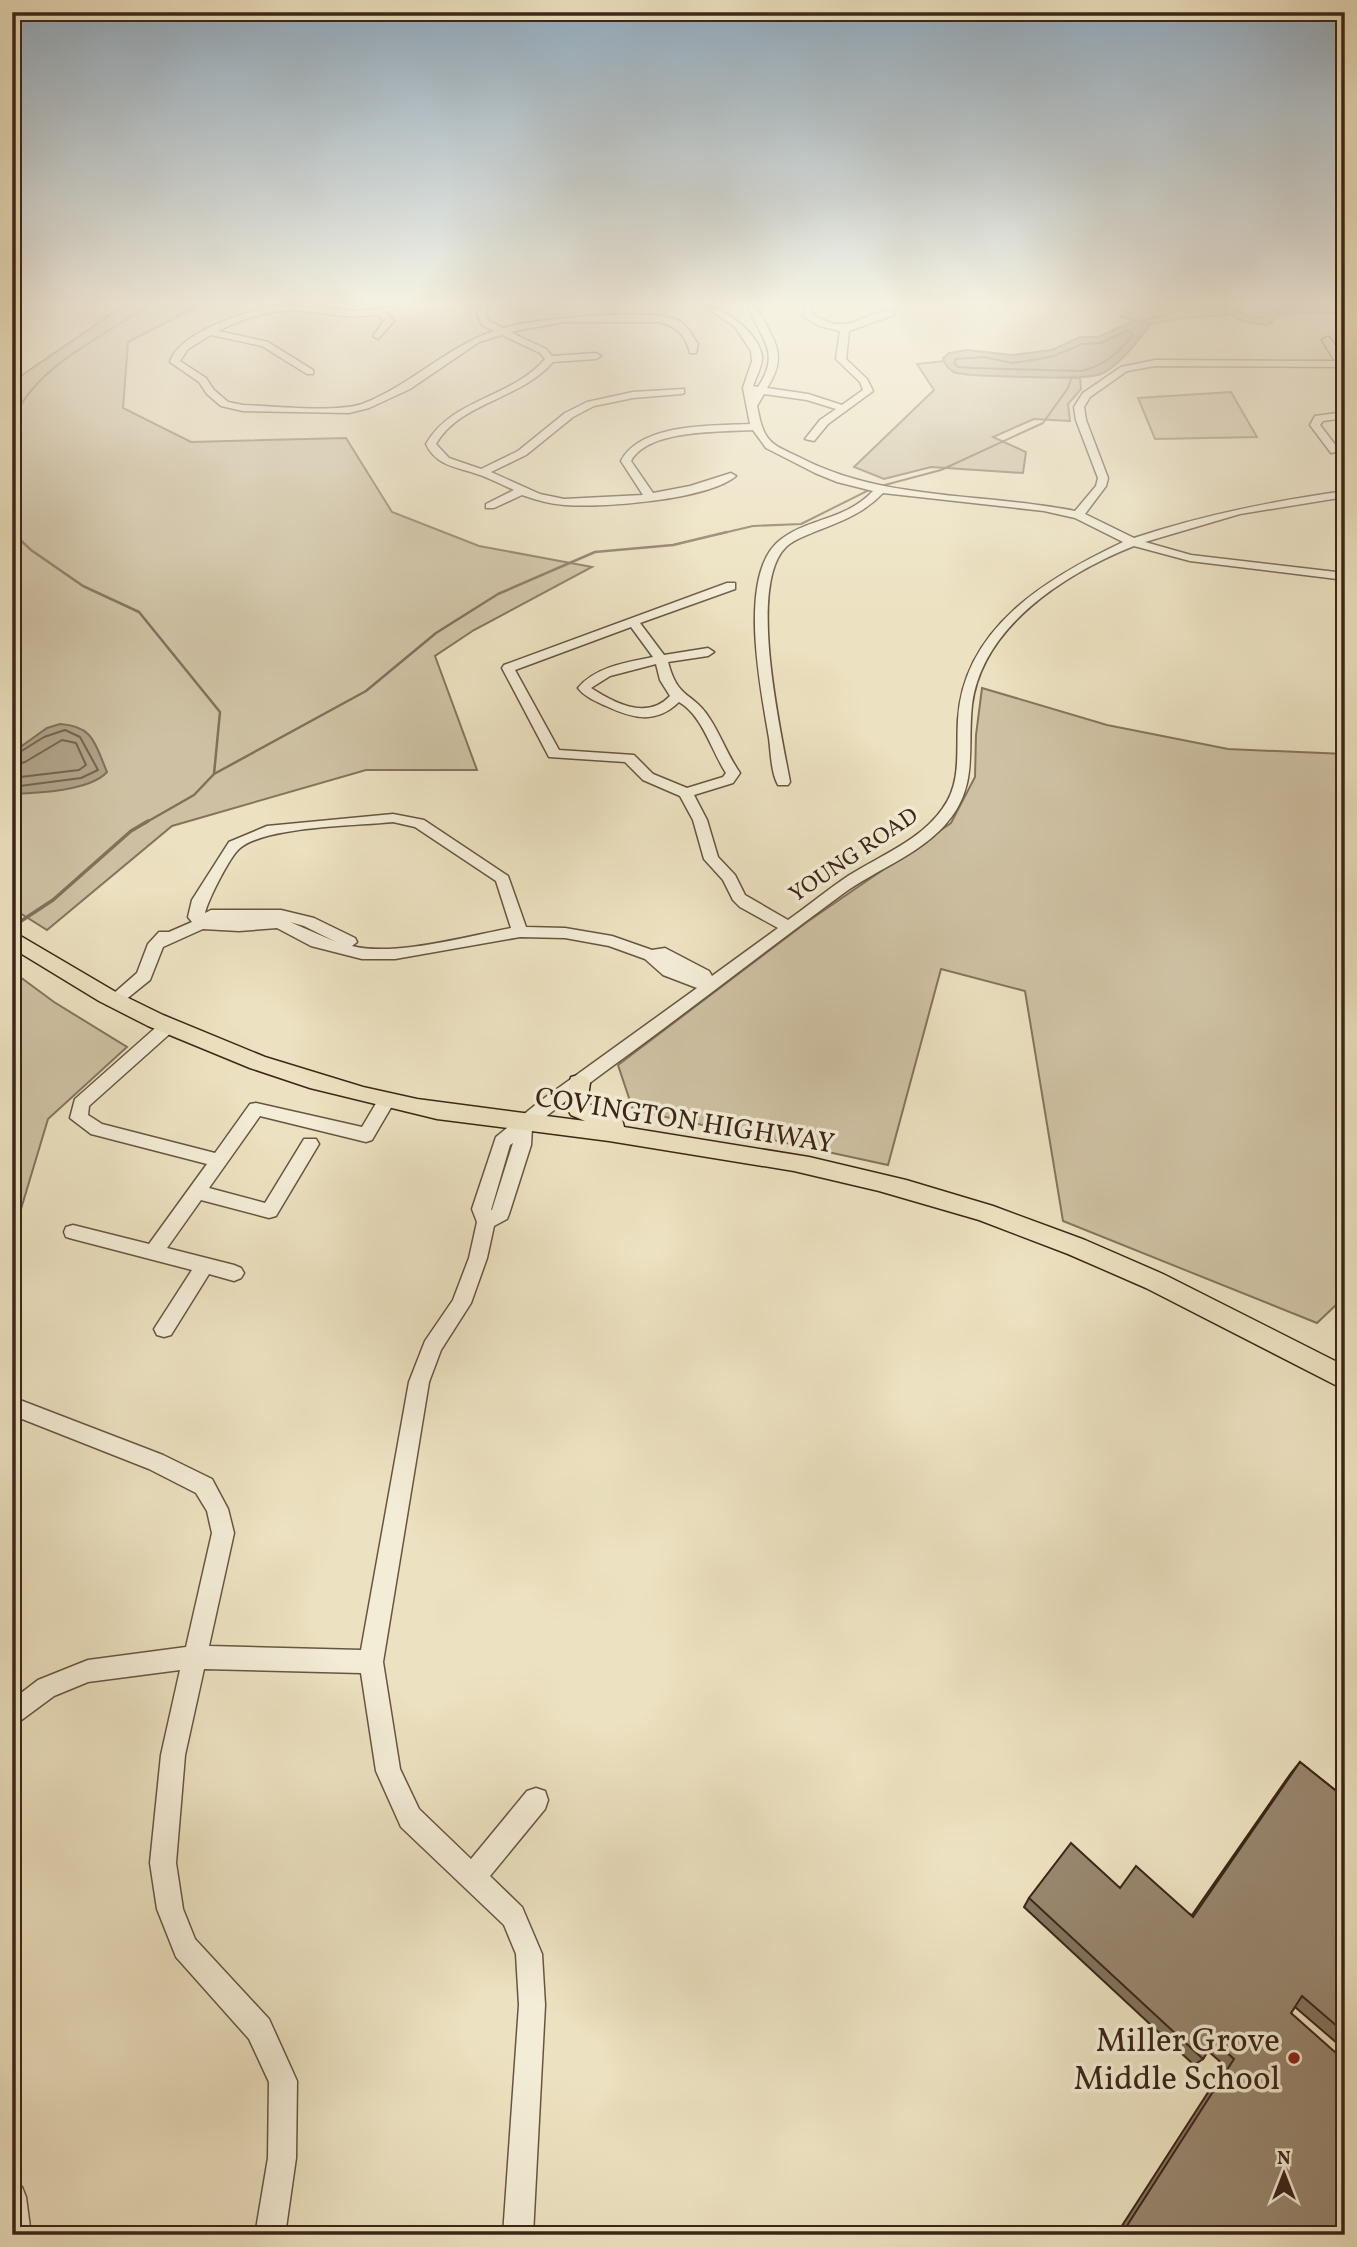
<svg xmlns="http://www.w3.org/2000/svg" width="1357" height="2247" viewBox="0 0 1357 2247" font-family="Vollkorn,serif">
<style>
.green{fill:#cec1a3;stroke:#85745d;stroke-width:2}
.water{fill:#b0a187;stroke:#82705a;stroke-width:2}
.lines{fill:none;stroke-linecap:round;stroke-linejoin:round}
.shore{stroke:#76644f;stroke-width:2}
.stream-far2{stroke:#82705a;stroke-width:2}
.stream-far1{stroke:#82705a;stroke-width:2.5}
.stream{stroke:#82705a;stroke-width:3.5}
.minor-casing{stroke:#685541;stroke-width:3}
.major-casing{stroke:#3c2617;stroke-width:3}
.minor{fill:#f3ecd6;fill-rule:evenodd}
.major{fill:#ece1c0;fill-rule:evenodd}
.wall{fill:#83745f;stroke:#3c2617;stroke-width:2}
.building{fill:#98876f;stroke:#3c2617;stroke-width:2}
.poi-dot{fill:#8f2418;stroke:#f3ecd6;stroke-width:2.5}
.labels{text-anchor:middle;stroke-width:7;stroke-linejoin:round;paint-order:stroke}
.far-street-label{font-size:23px;fill:#3c2617;stroke:#f3ecd6}
.street-label{font-size:28px;fill:#3c2617;stroke:#f3ecd6}
.near-poi-label{font-size:33px;fill:#3c2617;stroke:#f3ecd6;text-anchor:end}
</style>
<rect width="100%" height="100%" fill="#ece1c0"/>
<filter id="stains"><feTurbulence type="fractalNoise" baseFrequency=".00286" numOctaves="4"/><feColorMatrix values="0 0 0 0 .2 0 0 0 0 .09 0 0 0 0 .02 0 0 0 .5 -.17"/></filter>
<radialGradient id="worn" r=".72"><stop offset=".6" stop-color="#630" stop-opacity="0"/><stop offset="1" stop-color="#630" stop-opacity=".3"/></radialGradient>
<g class="green">
<path d="M 123,306 L 198,306 L 128,342 L 123,408 L 191,442 L 346,438 L 392,512 L 479,546 L 592,567 L 474,630 L 435,656 L 477,770 L 366,770 L 172,826 L 47,930 L 12,908 L 12,382 Z"/>
<path d="M 1126,306 L 1217,306 L 1229,315 L 1181,318 L 1151,324 L 1121,317 Z"/>
<path d="M 944,361 L 954,373 L 1080,378 L 1081,389 L 1068,404 L 1070,421 L 1034,419 L 993,437 L 1026,452 L 1023,473 L 931,467 L 884,479 L 854,467 L 934,390 L 917,364 Z"/>
<path d="M 1231,392 L 1257,437 L 1155,439 L 1138,398 Z"/>
<path d="M 982,688 L 1107,725 L 1228,749 L 1345,754 L 1345,1308 L 1337,1304 L 1317,1323 L 1063,1221 L 1025,991 L 941,969 L 888,1165 L 633,1110 L 618,1065 L 807,922 L 951,823 L 975,777 L 976,735 Z"/>
<path d="M 12,971 L 54,1002 L 127,1047 L 48,1119 L 12,1239 Z"/>
</g>
<g class="water">
<path d="M 1217,306 L 1345,306 L 1345,312 L 1280,314 L 1268,325 C 1245,324 1235,319 1217,306 Z"/>
<path d="M 1135,320 L 1151,324 C 1137,341 1122,364 1101,374 C 1085,381 996,376 972,375 C 959,374 947,373 943,358 L 949,353 L 967,350 L 1012,355 L 1052,350 L 1080,337 L 1099,337 Z"/>
<path d="M 60,724 C 94,726 95,744 107,772 C 90,791 37,793 12,794 L 12,753 L 47,728 Z"/>
</g>
<g class="lines">
<g class="shore">
<path d="M 1229,306 L 1248,317 L 1264,317 L 1280,307 L 1345,306"/>
<path d="M 1128,330 L 1133,334 C 1119,353 1104,366 1081,371 L 973,368 L 958,367 L 954,363 L 956,359 L 984,357 L 1012,363 L 1039,359 L 1054,356 L 1082,344 L 1101,343 Z"/>
<path d="M 12,757 L 44,737 L 65,730 L 80,737 L 98,770 L 81,778 L 12,787"/>
<path d="M 12,766 L 25,762 L 62,740 L 76,743 L 86,765 L 79,770 L 12,778"/>
</g>
<g class="stream-far2">
<path d="M 1143,321 L 1196,306"/>
<path d="M 12,421 C 37,365 99,339 148,306"/>
<path d="M 12,433 L 17,453 L 12,466"/>
<path d="M 881,486 L 941,470 L 1043,423 L 1068,388 L 1072,376"/>
<path d="M 12,532 L 14,534"/>
<path d="M 719,534 L 753,526 L 801,524 L 869,490"/>
</g>
<g class="stream-far1">
<path d="M 12,532 L 31,550 L 83,586 L 139,612 L 220,712 L 214,774 L 194,795 L 145,823"/>
<path d="M 214,774 L 366,691 L 436,633 L 498,594 L 595,552 L 673,545 L 727,532"/>
</g>
<path class="stream" d="M 12,927 L 53,900 L 131,831 L 148,821"/>
<defs>
<g id="minor">
<path d="M 272,306 L 301,306 L 359,311 L 399,306 L 386,313 L 394,321 L 378,339 L 373,336 L 384,321 L 377,314 C 352,320 327,313 302,311 C 272,308 245,318 218,331 L 268,342 L 313,370 L 313,374 L 307,374 L 262,346 L 211,335 L 188,349 L 180,361 L 206,378 L 214,390 L 228,402 L 243,405 C 273,406 335,413 362,404 C 410,386 446,347 494,331 L 482,325 L 477,314 L 481,306 L 489,306 L 485,314 L 489,321 L 503,328 C 531,319 659,306 681,322 C 688,326 693,338 698,344 L 696,353 L 690,353 C 686,336 677,327 660,322 L 564,322 L 510,332 L 546,349 L 552,356 L 596,353 L 601,356 L 596,359 L 553,362 C 520,400 460,402 436,444 L 449,458 L 481,469 L 518,451 L 565,413 L 587,402 L 633,392 L 684,389 L 684,393 L 681,394 L 633,398 L 594,406 L 573,417 L 526,455 L 491,472 L 540,494 L 564,499 L 643,495 L 621,461 C 641,423 712,426 750,424 L 743,388 L 752,361 L 751,351 L 735,327 L 704,306 C 724,306 763,337 762,359 C 761,368 756,378 753,386 L 758,387 C 782,351 760,339 748,306 L 756,306 C 772,339 790,353 767,388 L 808,394 L 842,405 L 863,390 L 860,382 L 836,359 L 840,331 L 819,326 L 804,317 L 804,306 L 812,306 L 812,314 C 854,339 858,310 894,311 L 894,315 L 849,331 L 846,359 L 867,379 L 873,391 L 828,424 L 814,441 L 805,439 L 820,420 L 836,409 L 807,400 L 764,394 L 757,406 C 760,420 762,435 774,444 C 782,450 794,454 803,459 C 886,501 985,493 1075,511 L 1096,486 L 1098,478 L 1076,420 L 1074,407 L 1083,393 L 1121,367 L 1155,360 L 1335,361 L 1322,340 L 1327,337 L 1330,338 L 1345,361 L 1345,367 L 1155,366 L 1127,371 L 1090,397 L 1084,407 L 1086,420 L 1108,478 L 1106,486 L 1085,514 L 1134,538 C 1203,515 1273,501 1345,491 L 1345,497 L 1240,514 L 1145,542 L 1191,555 L 1345,573 L 1345,580 L 1190,561 L 1134,546 C 1066,573 982,626 972,705 C 967,751 979,787 945,825 C 918,855 876,870 844,893 C 783,938 723,984 663,1029 C 619,1062 574,1093 532,1128 L 531,1145 L 509,1214 L 507,1219 L 494,1226 L 487,1258 L 471,1303 L 441,1350 L 429,1382 L 383,1662 L 400,1769 L 419,1809 L 471,1859 L 527,1791 L 536,1788 L 545,1791 L 548,1800 L 545,1809 L 490,1876 L 522,1907 L 542,1954 L 545,2005 L 533,2235 L 503,2235 L 519,2005 L 516,1954 L 504,1925 L 401,1827 L 376,1771 L 361,1673 L 204,1669 L 185,1755 L 176,1863 L 183,1909 L 195,1939 L 269,2019 L 297,2081 L 296,2158 L 285,2235 L 255,2235 L 268,2158 L 269,2082 L 249,2039 L 176,1957 L 157,1909 L 150,1863 L 161,1755 L 180,1670 L 88,1682 L 54,1696 L 12,1727 L 12,1700 L 38,1680 L 88,1660 L 186,1647 L 212,1533 L 207,1511 L 196,1493 L 149,1469 L 12,1415 L 12,1397 L 163,1455 L 212,1479 L 228,1509 L 234,1533 L 209,1646 L 361,1650 L 409,1382 L 425,1341 L 453,1300 L 469,1258 L 477,1222 L 472,1209 L 496,1137 L 539,1102 L 697,988 L 663,975 L 645,959 L 609,946 L 565,938 L 520,937 L 395,959 L 362,959 L 311,946 L 277,928 L 239,931 L 203,929 L 163,947 L 150,980 L 119,1005 L 107,1005 L 105,1001 L 137,973 L 148,944 L 159,932 L 169,932 L 192,922 L 188,917 L 192,900 L 229,842 L 267,826 L 393,814 L 424,820 L 508,876 L 526,927 L 565,928 L 612,936 L 652,950 L 665,948 L 709,971 L 712,976 L 778,928 L 740,907 L 733,900 L 723,880 L 704,859 L 693,820 L 680,796 L 643,780 L 625,762 L 549,757 L 502,668 L 504,665 L 727,583 L 735,583 L 735,589 L 640,623 L 664,655 L 708,648 L 714,652 L 708,656 L 668,662 C 678,701 693,691 710,719 C 721,736 728,756 740,773 L 733,783 L 694,795 L 707,820 L 718,857 L 735,875 L 745,895 L 788,920 C 808,906 827,890 848,876 C 881,855 920,841 943,808 C 962,782 956,750 958,720 C 963,627 1049,577 1123,542 L 1075,518 L 1044,511 L 883,493 C 865,512 843,521 819,530 C 808,535 794,539 786,547 C 747,585 781,732 790,782 L 788,785 L 778,785 C 771,772 771,753 769,738 C 761,690 737,576 779,541 C 806,518 845,521 873,491 L 837,482 L 815,473 L 766,448 L 753,430 C 721,432 648,429 631,461 L 653,493 L 690,486 L 731,473 L 736,476 C 707,500 603,508 565,505 C 550,504 536,500 522,495 L 494,508 L 486,508 L 486,504 L 514,490 C 502,485 490,478 477,474 C 457,467 436,466 426,444 C 452,398 512,398 545,359 L 540,353 L 502,335 L 479,342 L 410,389 L 369,408 L 349,413 L 243,411 L 221,406 L 207,394 L 199,382 L 170,362 C 178,333 245,312 272,306 ZM 631,627 L 653,657 C 627,662 595,667 578,688 C 585,697 595,701 606,706 C 632,718 655,725 679,702 C 703,716 711,750 726,773 L 723,777 L 687,788 L 653,774 L 634,755 L 559,750 L 515,670 ZM 656,664 L 660,680 L 670,696 C 647,720 616,704 591,688 L 610,676 ZM 393,822 L 415,827 L 496,881 L 511,928 C 468,936 394,957 352,946 L 357,942 L 355,938 L 314,918 L 281,910 L 211,910 L 205,913 C 208,900 230,856 240,848 C 268,826 356,826 393,822 ZM 290,922 L 304,926 L 336,942 ZM 513,1143 L 492,1210 L 491,1210 L 510,1145 Z"/>
<path d="M 1345,412 L 1345,418 L 1323,421 L 1320,425 L 1340,451 L 1331,453 L 1310,425 L 1315,416 Z"/>
<path d="M 168,1020 L 176,1026 L 174,1030 L 89,1106 L 88,1115 L 102,1124 L 215,1153 L 250,1104 L 256,1103 L 362,1127 L 381,1095 L 393,1095 L 396,1099 L 372,1140 L 366,1142 L 260,1116 L 209,1188 L 265,1203 L 304,1139 L 316,1139 L 319,1144 L 276,1216 L 269,1218 L 201,1200 L 167,1248 L 234,1265 L 241,1268 L 244,1273 L 241,1278 L 234,1281 L 209,1274 L 171,1335 L 164,1337 L 157,1335 L 154,1329 L 192,1270 L 73,1239 L 66,1237 L 64,1232 L 66,1227 L 73,1225 L 149,1244 L 207,1164 L 91,1134 L 70,1118 L 75,1099 L 162,1022 Z"/>
<path d="M 12,2183 L 22,2187 L 26,2197 L 31,2235 L 12,2235 Z"/>
</g>
<path id="major" d="M 12,931 L 114,991 L 163,1015 L 265,1057 L 363,1087 L 417,1099 L 585,1121 L 571,1115 L 565,1105 L 571,1077 L 579,1075 L 587,1077 L 590,1083 L 587,1103 L 622,1119 L 624,1127 L 809,1157 L 906,1180 L 993,1206 L 1085,1240 L 1163,1274 L 1345,1366 L 1345,1390 L 1146,1288 L 1068,1254 L 979,1220 L 879,1191 L 794,1171 L 609,1141 L 437,1119 L 310,1088 L 250,1068 L 148,1026 L 99,1001 L 12,948 Z"/>
</defs>
<use href="#minor" class="minor-casing"/>
<use href="#major" class="major-casing"/>
<use href="#minor" class="minor"/>
<use href="#major" class="major"/>
</g>
<path class="wall" d="M 1300,1762 L 1345,1798 L 1345,2050 L 1295,2007 L 1291,2013 L 1345,2235 L 1116,2235 L 1225,2066 L 1208,2051 L 1203,2059 L 1194,2065 L 1024,1907 L 1029,1898 L 1120,1887 L 1192,1915 L 1291,1773 Z"/>
<path class="building" d="M 1300,1762 L 1345,1798 L 1345,2033 L 1302,1996 L 1291,2013 L 1345,2061 L 1345,2235 L 1121,2235 L 1234,2059 L 1214,2041 L 1203,2059 L 1029,1898 L 1071,1843 L 1120,1888 L 1136,1866 L 1193,1917 Z"/>
<linearGradient id="sky" x2="0" y2="1"><stop stop-color="#91acc1"/><stop offset="0.49" stop-color="#f6f2e3"/><stop offset="1" stop-color="#f6f2e3" stop-opacity="0"/></linearGradient>
<rect width="1357" height="620" fill="url(#sky)"/>
<circle class="poi-dot" cx="1294" cy="2058" r="7"/>
<g class="labels">
<g class="far-street-label">
<text transform="translate(853 854) rotate(-34)" y="8">YOUNG ROAD</text>
</g>
<g class="street-label">
<text transform="translate(685 1119) rotate(9)" y="10">COVINGTON HIGHWAY</text>
</g>
<g class="near-poi-label">
<text x="1280" y="2051">Miller Grove<tspan x="1280" dy="38">Middle School</tspan></text>
</g>
</g>
<rect width="1357" height="2247" fill="none" stroke="#ece1c0" stroke-width="42"/>
<rect x="14" y="14" width="1329" height="2219" fill="none" stroke="#3c2617" stroke-width="3.5"/>
<rect x="21" y="21" width="1315" height="2205" fill="none" stroke="#3c2617" stroke-width="2"/>
<g transform="translate(1284 2174)" stroke="#f3ecd6" stroke-width="5" paint-order="stroke">
<path d="M0-5L12 26L0 18L-12 26Z" fill="#3c2617"/>
<text y="-10" font-size="19" font-weight="bold" text-anchor="middle" fill="#3c2617">N</text>
</g>
<rect width="100%" height="100%" filter="url(#stains)"/>
<rect width="100%" height="100%" fill="url(#worn)"/>
</svg>
